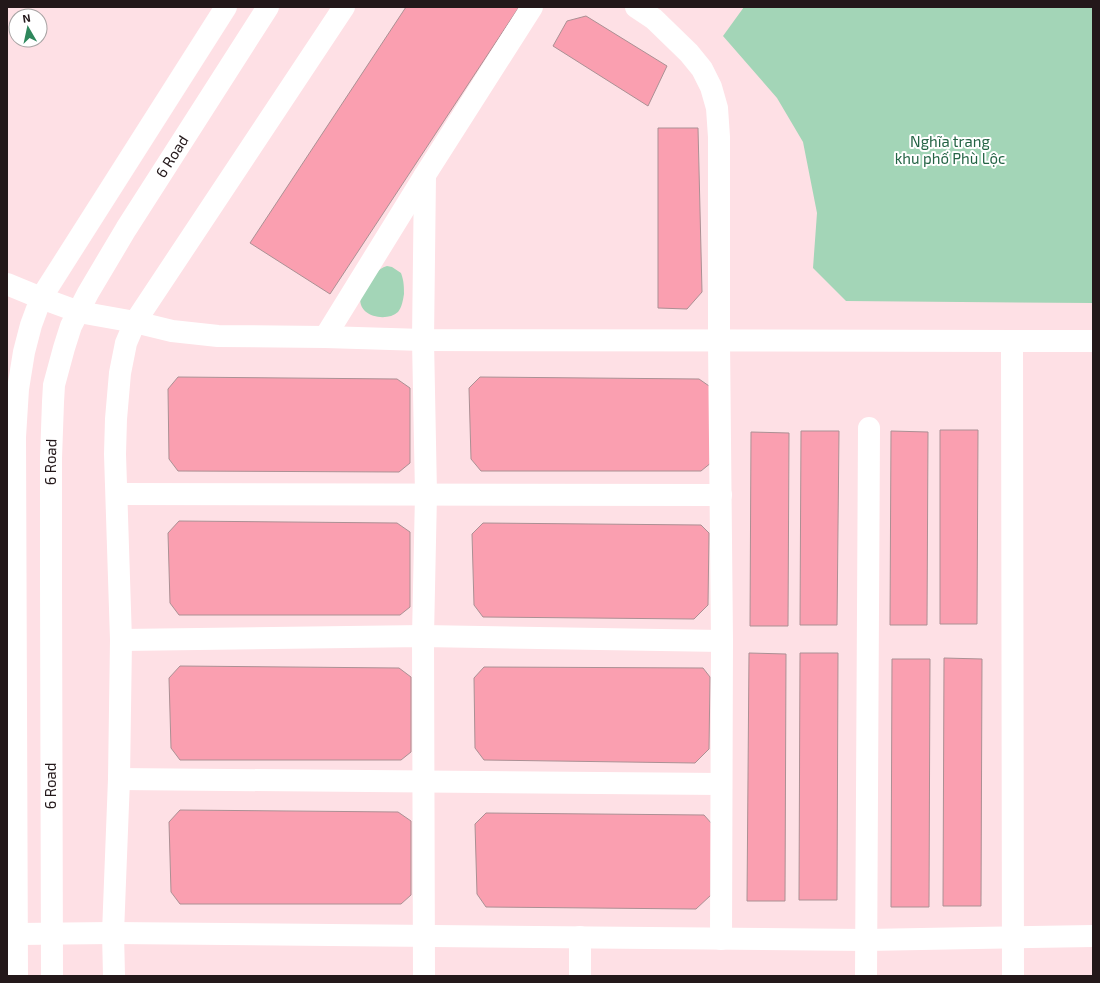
<svg xmlns="http://www.w3.org/2000/svg" width="1100" height="983" viewBox="0 0 1100 983" font-family="'Exo 2',sans-serif">
<style>
.green{fill:#a3d5b7}
.building{fill:#fa9fb0;stroke:#ab9094}
.lines{fill:none;stroke-linecap:round;stroke-linejoin:round}
.minor{stroke:#fff;stroke-width:22}
.major{stroke:#fff;stroke-width:22}
.labels{text-anchor:middle;stroke-width:4;stroke-linejoin:round;paint-order:stroke}
.park-label{font-size:15px;fill:#236344;stroke:#fff}
.street-label{font-size:15px;fill:#23181a;stroke:#fff}
</style>
<rect width="100%" height="100%" fill="#fee0e5"/>
<g class="green">
<path d="M 744,7 L 1093,7 L 1093,303 L 846,301 L 813,268 L 817,213 L 803,142 L 777,98 L 723,36 Z"/>
<path d="M 387,266 L 392,267 L 401,273 C 404,281 404,287 404,294 C 403,300 402,307 398,312 C 386,323 355,316 361,295 C 362,292 366,288 368,285 C 373,276 377,269 387,266 Z"/>
</g>
<g class="building">
<path d="M 406,7 L 519,7 L 330,294 L 250,243 Z"/>
<path d="M 586,16 L 667,66 L 648,106 L 553,46 L 567,21 Z"/>
<path d="M 658,128 L 698,128 L 702,292 L 687,309 L 658,308 Z"/>
<path d="M 178,377 L 397,379 L 410,388 L 410,463 L 399,472 L 178,471 L 169,459 L 168,389 Z"/>
<path d="M 480,377 L 699,379 L 712,388 L 712,462 L 701,471 L 481,471 L 471,459 L 469,388 Z"/>
<path d="M 940,430 L 978,430 L 977,624 L 940,624 Z"/>
<path d="M 801,431 L 839,431 L 837,625 L 800,625 Z"/>
<path d="M 891,431 L 928,432 L 927,625 L 890,625 Z"/>
<path d="M 751,432 L 789,433 L 788,626 L 750,626 Z"/>
<path d="M 179,521 L 397,523 L 410,532 L 410,607 L 400,615 L 179,615 L 170,603 L 168,533 Z"/>
<path d="M 483,523 L 701,525 L 709,533 L 708,605 L 694,619 L 483,617 L 474,605 L 472,534 Z"/>
<path d="M 749,653 L 786,654 L 785,901 L 747,901 Z"/>
<path d="M 800,653 L 838,653 L 837,900 L 799,900 Z"/>
<path d="M 944,658 L 982,659 L 981,906 L 943,906 Z"/>
<path d="M 892,659 L 930,659 L 929,907 L 891,907 Z"/>
<path d="M 180,666 L 399,668 L 411,677 L 411,752 L 401,760 L 180,760 L 171,748 L 169,678 Z"/>
<path d="M 484,667 L 703,668 L 710,677 L 709,749 L 695,763 L 484,760 L 475,748 L 474,678 Z"/>
<path d="M 180,810 L 398,812 L 411,821 L 411,895 L 401,904 L 180,904 L 171,892 L 169,822 Z"/>
<path d="M 486,813 L 704,815 L 712,824 L 711,895 L 696,909 L 486,907 L 477,894 L 475,824 Z"/>
</g>
<g class="lines">
<g class="minor">
<path d="M 636,7 L 654,19 L 689,53 L 702,69 L 711,87 L 717,108 L 719,137 L 719,341 L 722,641 L 721,939"/>
<path d="M 7,284 L 41,298"/>
<path d="M 79,312 L 135,322 L 172,331 L 218,336 L 325,337 L 423,340 L 1093,341"/>
<path d="M 325,337 L 425,175 L 532,7"/>
<path d="M 1012,341 L 1013,976"/>
<path d="M 117,494 L 721,495"/>
<path d="M 121,640 L 423,636 L 722,641"/>
<path d="M 119,779 L 721,784"/>
<path d="M 17,934 L 113,933 L 866,940 L 1093,936"/>
<path d="M 114,976 L 113,933 L 119,779 L 121,640 L 115,454 L 116,419 L 120,373 L 126,343 L 135,322 L 344,7"/>
<path d="M 424,976 L 423,636 L 426,494 L 423,340 L 425,175"/>
<path d="M 580,976 L 580,937"/>
<path d="M 866,976 L 869,428"/>
</g>
<g class="major">
<path d="M 41,298 L 79,312"/>
<path d="M 17,976 L 15,437 L 18,389 L 24,352 L 31,325 L 41,298 L 226,7"/>
<path id="s1" d="M 52,976 L 51,577 L 51,458 L 53,402 L 54,385 L 64,348 L 71,326 L 88,293 L 126,229 L 268,7"/>
</g>
</g>
<g class="labels">
<g class="park-label">
<text x="950" y="147">Nghĩa trang<tspan x="950" dy="17">khu phố Phù Lộc</tspan></text>
</g>
<g class="street-label">
<text dy="5" stroke="none"><textPath href="#s1" startOffset="850">6 Road</textPath></text>
<text dy="5" stroke="none"><textPath href="#s1" startOffset="514">6 Road</textPath></text>
<text transform="translate(51 786) rotate(-90)" y="5">6 Road</text>
</g>
</g>
<rect width="1100" height="983" fill="none" stroke="#23181a" stroke-width="16"/>
<g transform="translate(28 28) rotate(351)"><circle r="19" fill="#ffffff" stroke="#a7a3a3"/>
<path d="M0-3L7 15L0 10L-7 15Z" fill="#2e875c"/>
<text y="-6" font-size="11" font-weight="bold" text-anchor="middle" fill="#23181a">N</text>
</g>
</svg>
